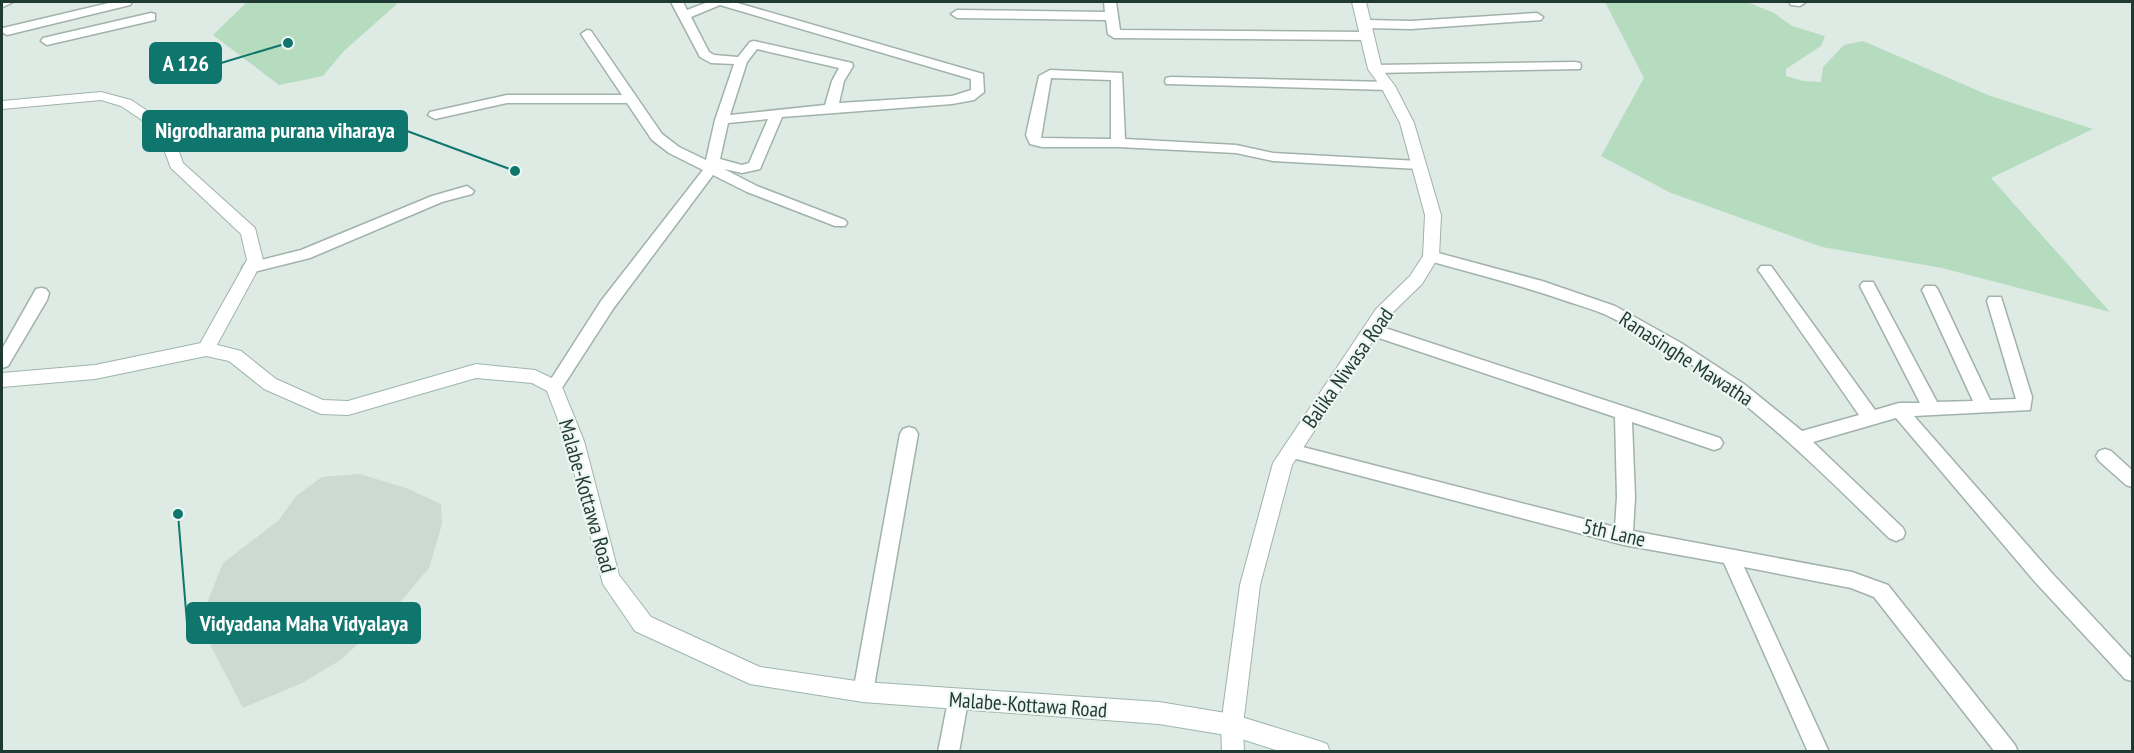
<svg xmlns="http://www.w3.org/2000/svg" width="2134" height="753" viewBox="0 0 2134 753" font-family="'PT Sans Narrow',sans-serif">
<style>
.built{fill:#ccdad3}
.green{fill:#b6dcbf}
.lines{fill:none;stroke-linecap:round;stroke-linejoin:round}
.minor-casing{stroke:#a1b2ab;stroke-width:3}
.tertiary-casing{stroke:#a1b2ab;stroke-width:2}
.secondary-casing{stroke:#9db6ac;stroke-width:2}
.minor{fill:#fff;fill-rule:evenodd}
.tertiary{fill:#fff;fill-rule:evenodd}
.secondary{fill:#fff;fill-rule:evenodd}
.labels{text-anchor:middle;stroke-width:4.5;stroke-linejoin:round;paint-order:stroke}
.street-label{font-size:21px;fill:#1f3a32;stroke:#eef7f2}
.leader{fill:none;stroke:#0f766e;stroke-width:2}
.callout-dot{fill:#0f766e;stroke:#eef7f2;stroke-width:2}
.callout{fill:#0f766e;stroke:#0f766e;stroke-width:2}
.callout-label{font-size:22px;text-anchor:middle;font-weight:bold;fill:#fff}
</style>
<rect width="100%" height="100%" fill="#deeae4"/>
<path class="built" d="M 360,474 L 406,488 L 441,504 L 442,524 L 429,568 L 385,620 L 339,661 L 302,683 L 243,708 L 199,623 L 223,563 L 278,521 L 296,496 L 322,477 Z"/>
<g class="green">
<path d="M 247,2 L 399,2 L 344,51 L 323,76 L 279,85 L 213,35 Z"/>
<path d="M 1605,2 L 1747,2 L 1774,13 L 1792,26 L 1825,36 L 1821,46 L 1786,69 L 1786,76 L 1803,81 L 1821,82 L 1823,67 L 1844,45 L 1863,41 L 1988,95 L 2093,129 L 1991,178 L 2110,312 L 1942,268 L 1822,247 L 1671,193 L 1601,156 L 1644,78 Z"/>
</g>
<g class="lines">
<defs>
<g id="minor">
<path d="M 2,2 L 13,2 L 3,7 Z"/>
<path d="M 113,2 L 132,2 L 130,5 L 7,35 L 2,32 L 3,28 Z"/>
<path d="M 671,2 L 683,2 L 687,10 L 708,2 L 734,2 L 983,74 L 984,92 L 974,100 L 952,104 L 782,117 L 760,169 L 742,173 L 724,169 L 757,186 L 845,220 L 847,223 L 845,226 L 835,226 L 747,192 L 713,175 L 613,309 L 560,391 L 554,393 L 548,391 L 546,387 L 601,301 L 703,170 L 669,153 L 652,140 L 627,103 L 507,103 L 435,119 L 428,115 L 430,112 L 507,95 L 622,95 L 581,34 L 587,30 L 591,31 L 662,134 L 679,147 L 706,160 L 715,120 L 734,64 L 711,63 L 700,57 ZM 720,5 L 971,79 L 971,90 L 952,96 L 839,103 L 844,81 L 853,66 L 852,63 L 754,41 L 750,42 L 738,57 L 714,55 L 709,52 L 691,17 ZM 757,49 L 839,68 L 832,81 L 825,105 L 730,115 L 747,62 ZM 768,119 L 749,163 L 742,165 L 720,159 L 728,123 Z"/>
<path d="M 1104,2 L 1116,2 L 1120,30 L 1367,32 L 1373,36 L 1367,40 L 1114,38 L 1108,34 L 1106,20 L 957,18 L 951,14 L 957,10 L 1105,12 Z"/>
<path d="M 1789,2 L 1806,2 L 1800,6 L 1791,5 Z"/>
<path d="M 151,13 L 155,14 L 155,20 L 47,45 L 41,41 L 43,38 Z"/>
<path d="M 1537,13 L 1543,17 L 1541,20 L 1411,29 L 1366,28 L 1360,24 L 1366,20 L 1411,21 Z"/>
<path d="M 1575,62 L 1580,63 L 1581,66 L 1580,69 L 1375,73 L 1369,69 L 1375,65 Z"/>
<path d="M 1050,70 L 1122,73 L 1125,139 L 1236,145 L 1273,153 L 1418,161 L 1425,165 L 1418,169 L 1273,161 L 1236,153 L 1118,147 L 1042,147 L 1030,144 L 1026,135 L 1039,76 ZM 1051,78 L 1111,80 L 1111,139 L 1041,138 Z"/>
<path d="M 1171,77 L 1388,82 L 1394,86 L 1388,90 L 1166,84 L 1165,81 L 1166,78 Z"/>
<path d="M 467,186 L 474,191 L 472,194 L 442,202 L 310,258 L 250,273 L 242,268 L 245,264 L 301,250 L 432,196 Z"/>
<path d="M 1431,251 L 1542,281 L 1615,306 L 1681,343 L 1744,384 L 1802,431 L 1859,415 L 1761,274 L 1758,270 L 1761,266 L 1771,266 L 1875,410 L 1899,403 L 1920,403 L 1860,286 L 1863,282 L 1873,282 L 1937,402 L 1973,401 L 1922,290 L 1925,286 L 1935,286 L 1938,290 L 1990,400 L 2016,399 L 1987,301 L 1989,297 L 2001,297 L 2032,397 L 2030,410 L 1914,416 L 2050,571 L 2132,659 L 2132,681 L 2125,679 L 2036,583 L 1896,418 L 1813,442 L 1903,528 L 1905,533 L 1903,538 L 1896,541 L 1889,538 C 1801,452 1718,368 1604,314 C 1592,309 1578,305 1566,301 C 1520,285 1472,273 1426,260 L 1423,256 Z"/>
<path d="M 41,288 L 46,289 L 49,293 L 47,300 L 8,366 L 2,368 L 2,349 L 36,289 Z"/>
<path d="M 1373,324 L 1720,438 L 1723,443 L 1720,448 L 1714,450 L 1632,422 L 1635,497 L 1633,531 L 1852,572 L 1888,585 L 2015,745 L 2018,752 L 1995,752 L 1874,597 L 1851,588 L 1744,567 L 1829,752 L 1808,752 L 1724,563 L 1624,545 L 1285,456 L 1282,451 L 1285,446 L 1291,444 L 1615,527 L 1617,497 L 1615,417 L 1367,334 L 1365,330 L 1367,326 Z"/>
<path d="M 909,427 L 915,429 L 918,434 L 873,692 L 870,699 L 863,701 L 856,699 L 853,692 L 900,434 L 903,429 Z"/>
<path d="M 2105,449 L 2111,451 L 2132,470 L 2132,487 L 2126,485 L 2099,461 L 2096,456 L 2099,451 Z"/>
<path d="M 958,691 L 965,694 L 968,701 L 959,752 L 938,752 L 948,701 L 951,694 Z"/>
</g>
<g id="tertiary">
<path d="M 1352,2 L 1366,2 L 1382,69 L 1395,86 L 1414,123 L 1441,215 L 1439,256 L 1422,284 L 1388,317 L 1292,465 L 1260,585 L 1243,725 L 1244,752 L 1222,752 L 1221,725 L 1240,585 L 1273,463 L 1376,309 L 1410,276 L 1423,256 L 1425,215 L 1400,123 L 1381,87 L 1368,69 Z"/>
<path d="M 101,92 L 131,100 L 155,116 L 174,138 L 183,163 L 255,228 L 263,260 L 212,354 L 206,356 L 200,354 L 197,349 L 247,260 L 241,234 L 171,168 L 160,139 L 145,122 L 121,106 L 101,100 L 2,109 L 2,101 Z"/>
</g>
<path id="secondary" d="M 206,342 L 241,351 L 276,379 L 323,400 L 348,401 L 476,364 L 535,370 L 560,382 L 584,441 L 619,575 L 651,617 L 760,667 L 863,682 L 1159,702 L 1232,714 L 1319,741 L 1327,744 L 1330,752 L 1282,752 L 1232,736 L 1159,724 L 863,702 L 750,684 L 635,631 L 603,584 L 566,441 L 547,391 L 532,383 L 476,378 L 348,415 L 321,414 L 264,389 L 229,361 L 206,356 L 95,379 L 2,387 L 2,373 L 95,365 Z"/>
</defs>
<use href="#minor" class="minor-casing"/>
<use href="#tertiary" class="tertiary-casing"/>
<use href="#secondary" class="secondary-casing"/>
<use href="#minor" class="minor"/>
<use href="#tertiary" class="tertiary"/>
<use href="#secondary" class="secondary"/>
</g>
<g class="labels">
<g class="street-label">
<text transform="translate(1686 359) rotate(33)" y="7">Ranasinghe Mawatha</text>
<text transform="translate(1348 368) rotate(-55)" y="7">Balika Niwasa Road</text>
<text transform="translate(587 496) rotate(74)" y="7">Malabe-Kottawa Road</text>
<text transform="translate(1614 533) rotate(13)" y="7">5th Lane</text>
<text transform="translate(1028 705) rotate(4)" y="7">Malabe-Kottawa Road</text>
</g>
</g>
<path class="leader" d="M288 43L221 63M515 171L407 131M178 514L187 623"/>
<g class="callout-dot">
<circle cx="288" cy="43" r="6"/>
<circle cx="515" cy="171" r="6"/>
<circle cx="178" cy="514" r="6"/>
</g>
<g class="callout">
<rect x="150" y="43" width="71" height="40" rx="6"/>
<rect x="143" y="111" width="264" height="40" rx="6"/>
<rect x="187" y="603" width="233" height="40" rx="6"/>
</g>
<g class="callout-label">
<text x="186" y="71">A 126</text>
<text x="275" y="138">Nigrodharama purana viharaya</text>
<text x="304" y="631">Vidyadana Maha Vidyalaya</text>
</g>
<rect width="2134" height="753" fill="none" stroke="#1f3a32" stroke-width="6"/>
</svg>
